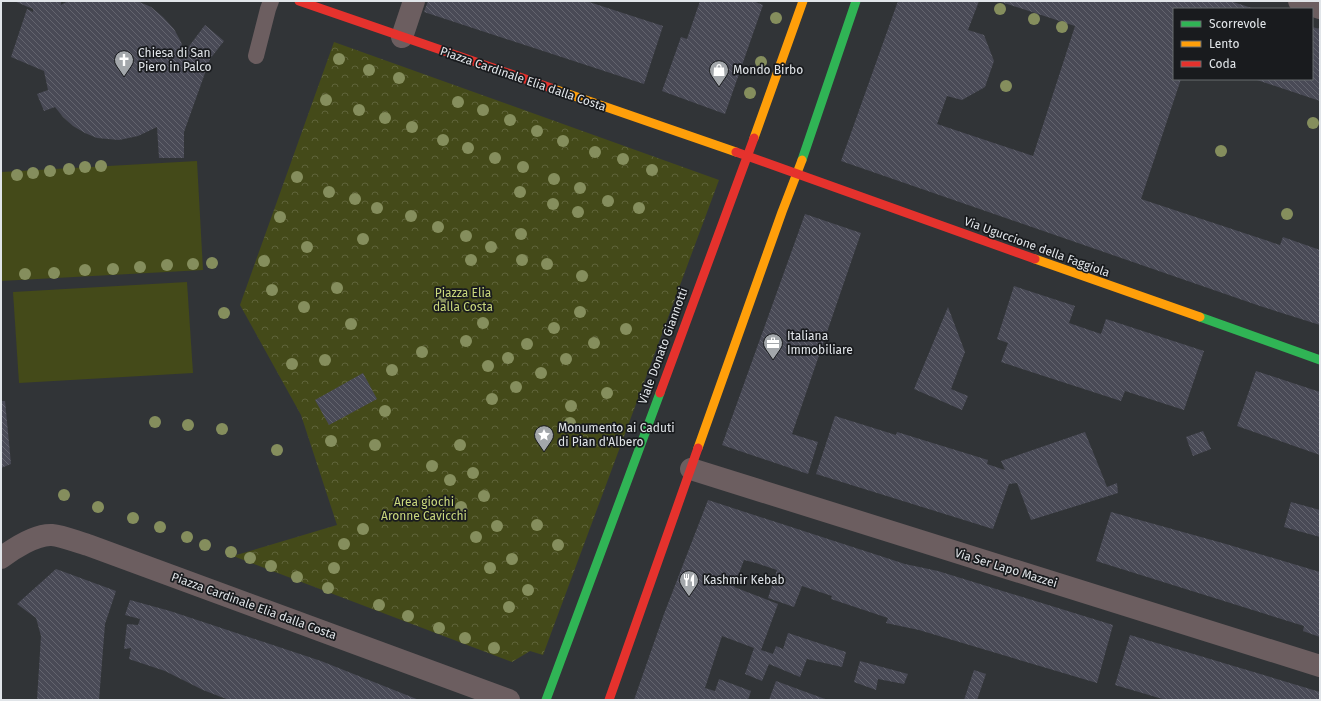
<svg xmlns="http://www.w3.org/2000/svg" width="1321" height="701" viewBox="0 0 1321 701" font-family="'Fira Sans',sans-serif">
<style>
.grass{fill:#444a19}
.forest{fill:url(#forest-crowns)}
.building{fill:url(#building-back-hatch)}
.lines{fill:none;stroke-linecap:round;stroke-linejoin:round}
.lane{stroke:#6c5e60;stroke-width:16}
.street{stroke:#6c5e60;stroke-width:22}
.fast{stroke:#30b455;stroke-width:9}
.slow{stroke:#ff9f0a;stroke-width:9}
.jam{stroke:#e5322d;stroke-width:9}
.tree{fill:#858e5d}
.labels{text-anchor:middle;stroke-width:3.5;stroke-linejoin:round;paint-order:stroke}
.poi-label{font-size:12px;fill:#e1e5e9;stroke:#191b1e;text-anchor:start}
.street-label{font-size:12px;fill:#e1e5e9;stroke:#191b1e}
.park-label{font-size:12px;fill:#c9d77c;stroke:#191b1e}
</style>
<defs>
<pattern id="forest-crowns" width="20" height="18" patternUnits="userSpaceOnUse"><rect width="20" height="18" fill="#444a19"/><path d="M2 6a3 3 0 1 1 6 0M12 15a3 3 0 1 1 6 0" fill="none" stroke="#5f643a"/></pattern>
<pattern id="building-back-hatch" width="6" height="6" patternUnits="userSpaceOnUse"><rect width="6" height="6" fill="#494a56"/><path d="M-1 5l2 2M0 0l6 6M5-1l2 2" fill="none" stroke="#63646e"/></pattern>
</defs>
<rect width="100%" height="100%" fill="#313437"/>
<g class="grass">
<path d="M 197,161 L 203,270 L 1,281 L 1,172 Z"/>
<path d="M 187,282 L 193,373 L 19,383 L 13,292 Z"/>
</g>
<path class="forest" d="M 334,42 L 719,180 L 543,655 L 530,651 L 512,662 L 233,556 L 337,525 L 301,415 L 240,305 Z"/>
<g class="building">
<path d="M 14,1 L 61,1 L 61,5 L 68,1 L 137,1 L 151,7 L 163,17 L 174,29 L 181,42 L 185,55 L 190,45 L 205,25 L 224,41 L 210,59 L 184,132 L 184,158 L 159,158 L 157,127 L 138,136 L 119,140 L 97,138 L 85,133 L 73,126 L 63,117 L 55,107 L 44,111 L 37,94 L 48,90 L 44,71 L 11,57 L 27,9 L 33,12 L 33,9 Z"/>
<path d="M 428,1 L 586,1 L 663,26 L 644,84 L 424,12 Z"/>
<path d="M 700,1 L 753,1 L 763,5 L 725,114 L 662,91 L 681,37 L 687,39 Z"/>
<path d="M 898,1 L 979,1 L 968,30 L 984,35 L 994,61 L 985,87 L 962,100 L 947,96 L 937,124 L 1033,156 L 1075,26 L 998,1 L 1230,1 L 1255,9 L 1174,9 L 1174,79 L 1181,79 L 1141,199 L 1280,245 L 1283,237 L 1320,250 L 1320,325 L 1260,306 L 841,161 Z"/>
<path d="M 1312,27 L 1320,29 L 1320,101 L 1254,79 L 1312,79 Z"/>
<path d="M 805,214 L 861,233 L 792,434 L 818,442 L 808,474 L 722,445 Z"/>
<path d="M 1014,286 L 1075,306 L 1069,323 L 1101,334 L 1106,319 L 1204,351 L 1184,410 L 1125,391 L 1121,401 L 1001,362 L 1008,343 L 997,339 Z"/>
<path d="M 948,307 L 965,352 L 951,389 L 968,396 L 962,410 L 914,389 Z"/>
<path d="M 1256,371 L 1320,392 L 1320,455 L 1237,426 Z"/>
<path d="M 363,373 L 377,399 L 329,425 L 315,400 Z"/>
<path d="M 1,401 L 5,401 L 11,464 L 1,468 Z"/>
<path d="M 835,416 L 896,435 L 897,432 L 988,460 L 987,464 L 1005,470 L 1001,461 L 1085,432 L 1107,487 L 1117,483 L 1118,493 L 1031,520 L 1017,483 L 1009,484 L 993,529 L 816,474 Z"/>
<path d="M 1203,431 L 1211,449 L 1193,456 L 1186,437 Z"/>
<path d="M 708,500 L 905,564 L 938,571 L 1113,625 L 1097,683 L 919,630 L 886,623 L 888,618 L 831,599 L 832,596 L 802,586 L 794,607 L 768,598 L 777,570 L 756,563 L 744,560 L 734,587 L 778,604 L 761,650 L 773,654 L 776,646 L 783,649 L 788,633 L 846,652 L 842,667 L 807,659 L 800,677 L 769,664 L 762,681 L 745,674 L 754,648 L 722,636 L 705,688 L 715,691 L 719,679 L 751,691 L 748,700 L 634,700 L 664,614 Z"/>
<path d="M 1291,502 L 1320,510 L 1320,537 L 1284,527 Z"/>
<path d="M 1111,512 L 1226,544 L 1320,572 L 1320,637 L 1303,631 L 1304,626 L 1096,561 Z"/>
<path d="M 56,569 L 116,591 L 105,624 L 99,700 L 37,700 L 41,636 L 36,618 L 17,604 Z"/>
<path d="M 130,600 L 170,611 L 321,661 L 419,700 L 229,700 L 203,690 L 165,671 L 129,659 L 131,648 L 124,649 L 127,624 L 138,625 L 140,619 L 125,615 Z"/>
<path d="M 1130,635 L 1320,692 L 1320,700 L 1166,700 L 1115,685 Z"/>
<path d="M 860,661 L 908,674 L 904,684 L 878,679 L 876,690 L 854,682 Z"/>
<path d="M 974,670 L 986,674 L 977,700 L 964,700 Z"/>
<path d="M 776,681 L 825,699 L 824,700 L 769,700 Z"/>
</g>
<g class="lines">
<path class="lane" d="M 256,56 L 268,9 L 271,1"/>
<g class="street">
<path d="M 1299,1 L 1320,8"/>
<path d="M 402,37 L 414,1"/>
<path d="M 691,469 L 1320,666"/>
<path d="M 1,558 C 13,549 36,534 52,535 C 63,536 77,542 88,545 L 509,700"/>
</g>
<g class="fast">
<path d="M 802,160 L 856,1"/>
<path d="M 1200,317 L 1320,360"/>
<path d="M 546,700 L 660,393"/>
</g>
<g class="slow">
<path d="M 554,89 L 736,152"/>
<path d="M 754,138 L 803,1"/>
<path d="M 1035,259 L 1200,317"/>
<path d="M 698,448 L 782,212 L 802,160"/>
</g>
<g class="jam">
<path d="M 299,1 L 554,89"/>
<path d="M 736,152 L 1035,259"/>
<path d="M 660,393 L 754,138"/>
<path d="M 609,700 L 698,448"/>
</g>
</g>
<g class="tree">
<circle cx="1000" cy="9" r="6"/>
<circle cx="776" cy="18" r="6"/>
<circle cx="1034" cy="19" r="6"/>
<circle cx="1062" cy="27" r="6"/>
<circle cx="339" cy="59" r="6"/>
<circle cx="761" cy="62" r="6"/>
<circle cx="369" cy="70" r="6"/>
<circle cx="399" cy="78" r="6"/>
<circle cx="1006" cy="86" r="6"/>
<circle cx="750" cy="93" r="6"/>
<circle cx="326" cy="100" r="6"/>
<circle cx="458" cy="102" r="6"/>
<circle cx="359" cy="110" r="6"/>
<circle cx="483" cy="110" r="6"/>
<circle cx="385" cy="118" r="6"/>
<circle cx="510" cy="120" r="6"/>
<circle cx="1313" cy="123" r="6"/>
<circle cx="412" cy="127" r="6"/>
<circle cx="537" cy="131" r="6"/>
<circle cx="443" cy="140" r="6"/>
<circle cx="563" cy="141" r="6"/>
<circle cx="468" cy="148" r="6"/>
<circle cx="1221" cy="151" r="6"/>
<circle cx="595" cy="152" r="6"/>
<circle cx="495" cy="158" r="6"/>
<circle cx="623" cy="159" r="6"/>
<circle cx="101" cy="166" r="6"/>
<circle cx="85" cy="167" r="6"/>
<circle cx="523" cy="167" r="6"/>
<circle cx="69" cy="169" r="6"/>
<circle cx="652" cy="170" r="6"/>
<circle cx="50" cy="171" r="6"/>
<circle cx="33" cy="173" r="6"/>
<circle cx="17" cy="175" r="6"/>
<circle cx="297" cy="177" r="6"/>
<circle cx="554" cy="179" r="6"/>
<circle cx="580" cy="188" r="6"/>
<circle cx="329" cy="192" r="6"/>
<circle cx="520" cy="192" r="6"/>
<circle cx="355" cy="199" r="6"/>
<circle cx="608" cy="201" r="6"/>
<circle cx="553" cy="204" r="6"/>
<circle cx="377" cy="208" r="6"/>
<circle cx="639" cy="208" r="6"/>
<circle cx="578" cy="212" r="6"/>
<circle cx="1287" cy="214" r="6"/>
<circle cx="411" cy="216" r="6"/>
<circle cx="280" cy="217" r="6"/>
<circle cx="438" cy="227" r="6"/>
<circle cx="521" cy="234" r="6"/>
<circle cx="466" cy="236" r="6"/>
<circle cx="363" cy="239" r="6"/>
<circle cx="307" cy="247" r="6"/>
<circle cx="491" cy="247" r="6"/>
<circle cx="471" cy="260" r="6"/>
<circle cx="522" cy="260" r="6"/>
<circle cx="264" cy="261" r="6"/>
<circle cx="212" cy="263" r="6"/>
<circle cx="193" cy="264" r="6"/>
<circle cx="547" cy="264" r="6"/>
<circle cx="167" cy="265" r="6"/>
<circle cx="140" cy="267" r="6"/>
<circle cx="113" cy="269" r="6"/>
<circle cx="85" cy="270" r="6"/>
<circle cx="54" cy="273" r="6"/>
<circle cx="25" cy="274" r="6"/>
<circle cx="582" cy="276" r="6"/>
<circle cx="337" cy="288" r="6"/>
<circle cx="272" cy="290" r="6"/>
<circle cx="442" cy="302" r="6"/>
<circle cx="304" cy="307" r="6"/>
<circle cx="580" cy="312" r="6"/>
<circle cx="224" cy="313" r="6"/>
<circle cx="483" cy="323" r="6"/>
<circle cx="351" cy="324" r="6"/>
<circle cx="554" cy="328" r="6"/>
<circle cx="626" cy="329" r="6"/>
<circle cx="466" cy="341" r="6"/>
<circle cx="594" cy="343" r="6"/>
<circle cx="527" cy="344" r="6"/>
<circle cx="422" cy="352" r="6"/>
<circle cx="508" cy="358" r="6"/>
<circle cx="566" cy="359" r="6"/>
<circle cx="325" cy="360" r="6"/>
<circle cx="292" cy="364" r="6"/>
<circle cx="488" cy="366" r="6"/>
<circle cx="392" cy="370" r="6"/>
<circle cx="541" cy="373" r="6"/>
<circle cx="516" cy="387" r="6"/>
<circle cx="607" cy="393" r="6"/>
<circle cx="492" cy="399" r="6"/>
<circle cx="571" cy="406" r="6"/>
<circle cx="385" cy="411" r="6"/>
<circle cx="155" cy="422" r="6"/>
<circle cx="570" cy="423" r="6"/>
<circle cx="188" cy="425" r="6"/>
<circle cx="222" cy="429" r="6"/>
<circle cx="331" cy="441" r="6"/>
<circle cx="375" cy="445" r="6"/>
<circle cx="460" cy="445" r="6"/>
<circle cx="277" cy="450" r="6"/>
<circle cx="432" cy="466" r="6"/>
<circle cx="473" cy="473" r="6"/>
<circle cx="450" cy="480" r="6"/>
<circle cx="64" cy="495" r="6"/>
<circle cx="484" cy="496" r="6"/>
<circle cx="98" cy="507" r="6"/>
<circle cx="461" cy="507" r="6"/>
<circle cx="133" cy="518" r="6"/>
<circle cx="537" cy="525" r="6"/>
<circle cx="497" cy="526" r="6"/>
<circle cx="160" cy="527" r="6"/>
<circle cx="363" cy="529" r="6"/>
<circle cx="187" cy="537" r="6"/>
<circle cx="476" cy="537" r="6"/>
<circle cx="344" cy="544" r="6"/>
<circle cx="205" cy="545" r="6"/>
<circle cx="558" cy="545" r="6"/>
<circle cx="231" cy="552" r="6"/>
<circle cx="250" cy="558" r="6"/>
<circle cx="512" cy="559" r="6"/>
<circle cx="271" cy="566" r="6"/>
<circle cx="334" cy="568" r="6"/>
<circle cx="490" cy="568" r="6"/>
<circle cx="297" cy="577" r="6"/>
<circle cx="328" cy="588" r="6"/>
<circle cx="528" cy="590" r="6"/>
<circle cx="379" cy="605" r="6"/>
<circle cx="509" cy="607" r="6"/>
<circle cx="408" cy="616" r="6"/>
<circle cx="439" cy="628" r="6"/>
<circle cx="465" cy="638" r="6"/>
<circle cx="494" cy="648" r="6"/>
</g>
<defs>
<symbol id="church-pin" viewBox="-11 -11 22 30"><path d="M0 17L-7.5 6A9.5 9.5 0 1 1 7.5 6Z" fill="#a3a7ab" stroke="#191b1e"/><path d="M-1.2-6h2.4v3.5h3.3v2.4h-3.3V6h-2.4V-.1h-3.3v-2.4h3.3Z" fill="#fff"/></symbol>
<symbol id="shop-pin" viewBox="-11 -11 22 30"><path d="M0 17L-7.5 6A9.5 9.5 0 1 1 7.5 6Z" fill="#a3a7ab" stroke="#191b1e"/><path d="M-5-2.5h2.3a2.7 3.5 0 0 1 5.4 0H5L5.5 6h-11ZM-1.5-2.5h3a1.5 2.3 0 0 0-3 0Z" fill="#fff"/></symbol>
<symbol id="office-pin" viewBox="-11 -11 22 30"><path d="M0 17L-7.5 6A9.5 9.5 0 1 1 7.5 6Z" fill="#a3a7ab" stroke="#191b1e"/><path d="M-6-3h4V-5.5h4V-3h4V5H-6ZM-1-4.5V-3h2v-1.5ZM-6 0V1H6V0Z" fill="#fff"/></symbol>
<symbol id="sight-pin" viewBox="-11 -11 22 30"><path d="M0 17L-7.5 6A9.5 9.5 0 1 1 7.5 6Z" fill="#a3a7ab" stroke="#191b1e"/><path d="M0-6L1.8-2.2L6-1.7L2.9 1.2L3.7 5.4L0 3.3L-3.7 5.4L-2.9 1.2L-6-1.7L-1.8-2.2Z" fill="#fff"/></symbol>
<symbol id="restaurant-pin" viewBox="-11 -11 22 30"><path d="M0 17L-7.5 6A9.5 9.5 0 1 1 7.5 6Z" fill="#a3a7ab" stroke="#191b1e"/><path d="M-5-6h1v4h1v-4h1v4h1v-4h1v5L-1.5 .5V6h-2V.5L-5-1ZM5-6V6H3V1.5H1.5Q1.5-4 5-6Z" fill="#fff"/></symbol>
</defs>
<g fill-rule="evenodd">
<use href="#church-pin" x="113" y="49" width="22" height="30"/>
<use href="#shop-pin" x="708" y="59" width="22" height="30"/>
<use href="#office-pin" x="762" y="332" width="22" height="30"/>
<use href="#sight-pin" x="533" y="424" width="22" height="30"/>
<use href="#restaurant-pin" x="678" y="569" width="22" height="30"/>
</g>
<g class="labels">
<g class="poi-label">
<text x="138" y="57">Chiesa di San<tspan x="138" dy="14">Piero in Palco</tspan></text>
<text x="733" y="74">Mondo Birbo</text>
<text x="787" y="340">Italiana<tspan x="787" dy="14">Immobiliare</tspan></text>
<text x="558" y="432">Monumento ai Caduti<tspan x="558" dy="14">di Pian d'Albero</tspan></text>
<text x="703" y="584">Kashmir Kebab</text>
</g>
<g class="street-label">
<text transform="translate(523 79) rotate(19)" y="4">Piazza Cardinale Elia dalla Costa</text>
<text transform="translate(1037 247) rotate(20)" y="4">Via Uguccione della Faggiola</text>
<text transform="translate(663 346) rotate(-70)" y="4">Viale Donato Giannotti</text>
<text transform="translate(1006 568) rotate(17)" y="4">Via Ser Lapo Mazzei</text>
<text transform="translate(254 606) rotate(20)" y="4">Piazza Cardinale Elia dalla Costa</text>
</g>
<g class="park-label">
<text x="463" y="297">Piazza Elia<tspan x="463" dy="14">dalla Costa</tspan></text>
<text x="424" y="506">Area giochi<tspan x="424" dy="14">Aronne Cavicchi</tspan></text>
</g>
</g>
<rect width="1321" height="701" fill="none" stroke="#e1e5e9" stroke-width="4"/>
<rect x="1173" y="8" width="140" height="72" fill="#191b1e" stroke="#696c6f"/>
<rect x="1181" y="21" width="20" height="6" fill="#30b455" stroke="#696c6f"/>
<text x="1209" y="28" font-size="12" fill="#e1e5e9">Scorrevole</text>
<rect x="1181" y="41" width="20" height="6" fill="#ff9f0a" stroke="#696c6f"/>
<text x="1209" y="48" font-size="12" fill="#e1e5e9">Lento</text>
<rect x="1181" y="61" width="20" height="6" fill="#e5322d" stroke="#696c6f"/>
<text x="1209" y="68" font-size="12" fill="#e1e5e9">Coda</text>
</svg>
